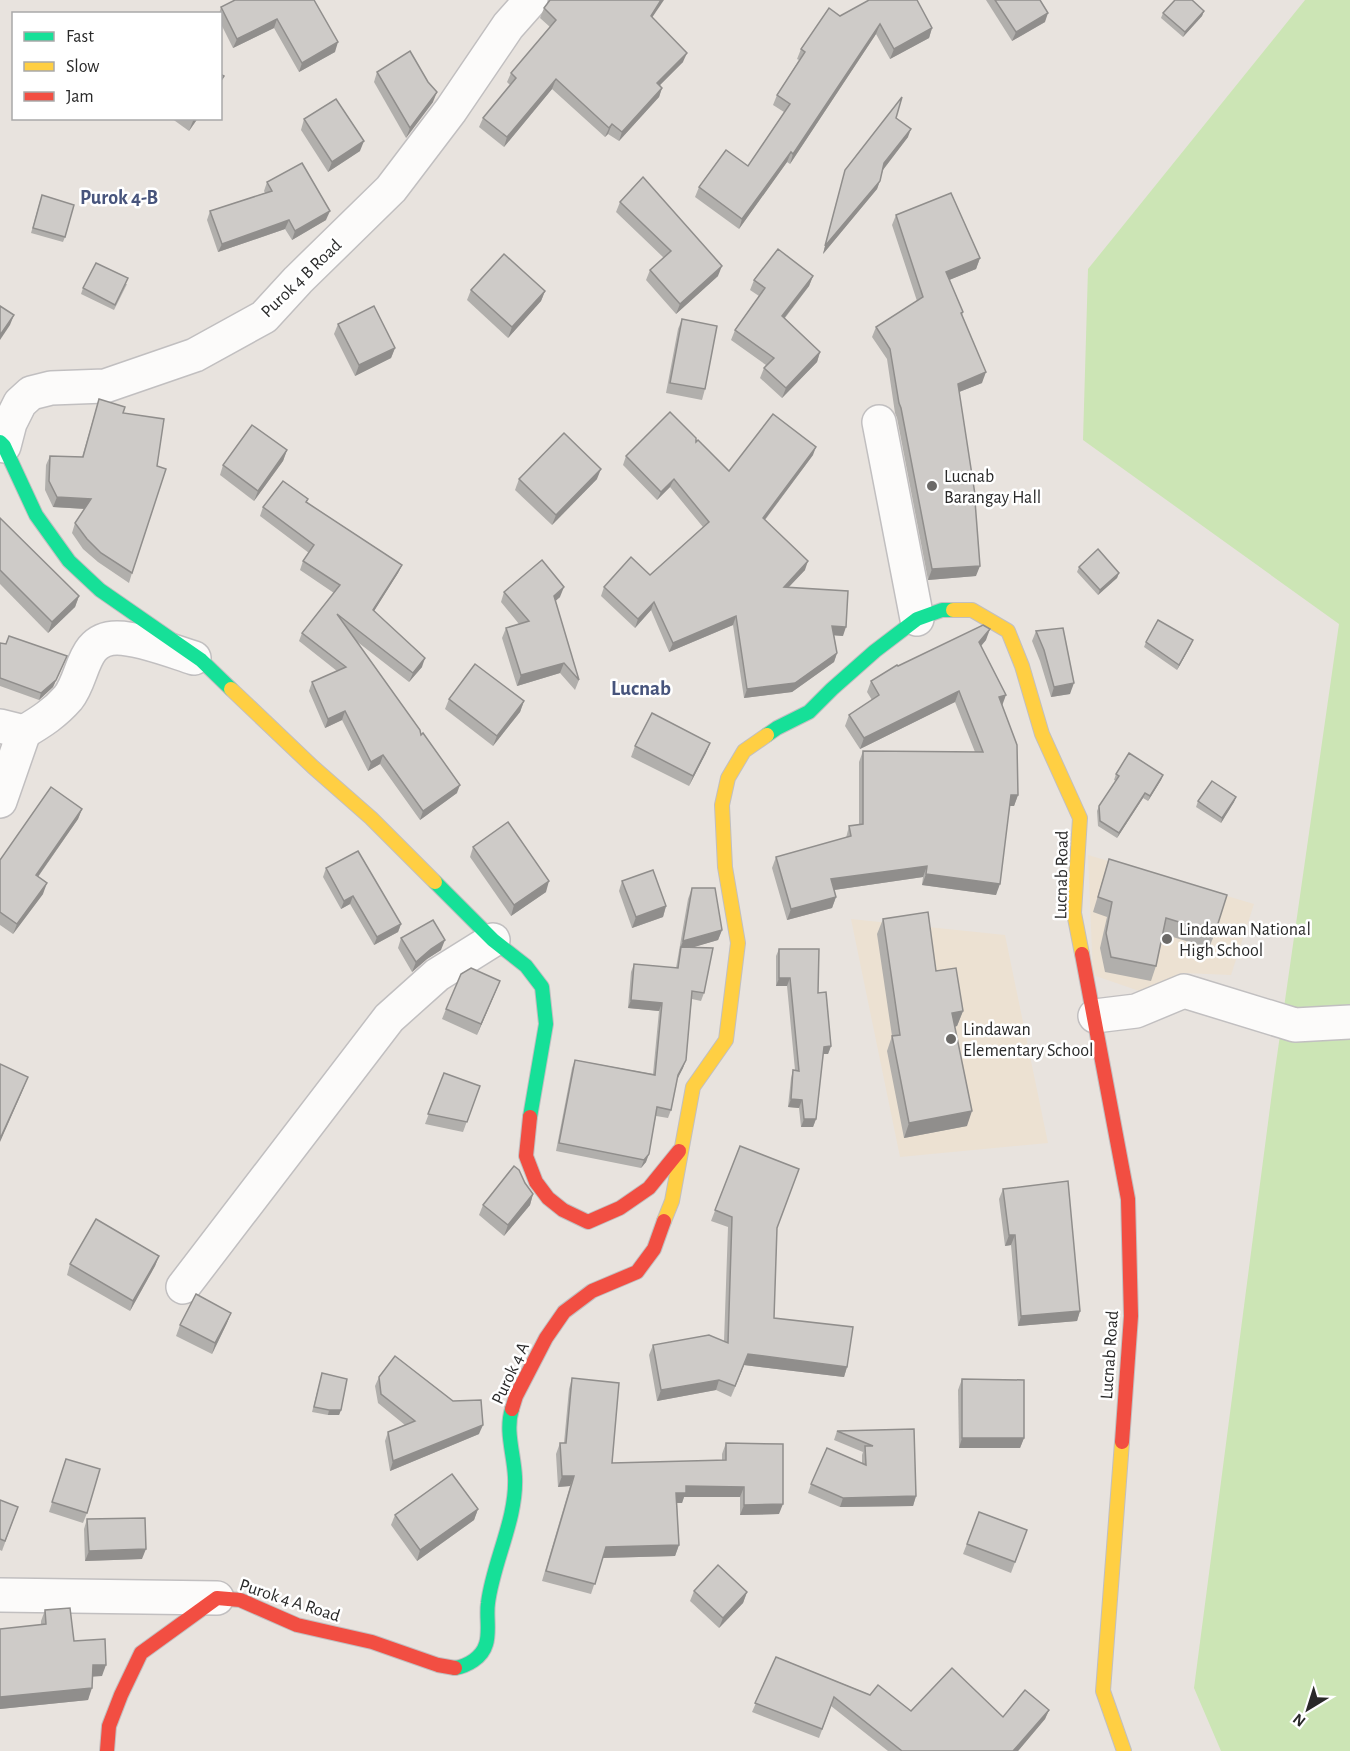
<svg xmlns="http://www.w3.org/2000/svg" width="1350" height="1751" viewBox="0 0 1350 1751" font-family="'Alegreya Sans',sans-serif">
<style>
.education{fill:#ece1d2}
.green{fill:#cce5b5}
.lines{fill:none;stroke-linecap:round;stroke-linejoin:round}
.street-casing{stroke:#c1bfc0;stroke-width:36}
.fast-casing{stroke:#c1bfc0;stroke-width:16}
.slow-casing{stroke:#c1bfc0;stroke-width:16}
.jam-casing{stroke:#c1bfc0;stroke-width:16}
.street{stroke:#fcfbfa;stroke-width:33}
.fast{stroke:#16e098;stroke-width:14}
.slow{stroke:#ffcf43;stroke-width:14}
.jam{stroke:#f24e42;stroke-width:14}
.wall{fill:#b1afac}
.shaded-wall{fill:#908e8c}
.building{fill:#cecbc8;stroke:#908e8c;stroke-width:1.5}
.poi-dot{fill:#6c6a68;stroke:#fff;stroke-width:2}
.labels{text-anchor:middle;stroke-width:5;stroke-linejoin:round;paint-order:stroke}
.street-label{font-size:18px;fill:#292929;stroke:#fff}
.poi-label{font-size:18px;fill:#292929;stroke:#fff;text-anchor:start}
.neighbourhood-label{font-size:20px;font-weight:bold;fill:#47547c;stroke:#fff}
.quarter-label{font-size:21px;font-weight:bold;fill:#47547c;stroke:#fff}
</style>
<rect width="100%" height="100%" fill="#e8e3de"/>
<g class="education">
<path d="M 1088,855 L 1254,904 L 1231,975 L 1183,973 L 1151,995 L 1093,975 Z"/>
<path d="M 851,919 L 1005,935 L 1048,1143 L 900,1157 Z"/>
</g>
<path class="green" d="M 1305,0 L 1350,0 L 1350,1751 L 1221,1751 L 1194,1688 L 1274,1077 L 1339,624 L 1083,440 L 1088,269 Z"/>
<g class="lines">
<defs>
<g id="street">
<path d="M 879,422 L 917,619"/>
<path d="M 4,446 L 10,423 L 20,403 L 31,393 L 51,388 L 105,386 L 195,355 L 264,317 L 298,280 L 391,189 L 451,110 L 508,26 L 531,0"/>
<path d="M 0,726 L 24,732 C 41,722 55,713 68,698 C 85,677 81,638 117,638 C 139,638 172,651 194,658"/>
<path d="M 0,801 L 24,732"/>
<path d="M 1095,1016 L 1136,1011 L 1184,991 L 1295,1025 L 1350,1022"/>
<path d="M 183,1287 L 389,1018 L 437,975 L 493,940"/>
<path d="M 0,1595 L 217,1598"/>
</g>
<g id="fast">
<path d="M 0,442 L 4,446 L 36,515 L 69,561 L 100,590 L 201,660 L 231,689"/>
<path d="M 767,735 L 777,728 L 809,712 L 832,689 L 875,651 L 917,619 L 942,610 L 953,610"/>
<path d="M 435,882 L 493,940 L 526,966 L 542,987 L 546,1024 L 530,1117"/>
<path d="M 455,1668 C 467,1666 482,1658 486,1644 C 490,1632 486,1616 488,1603 C 493,1562 517,1519 515,1477 C 514,1454 505,1431 512,1409"/>
</g>
<g id="slow">
<path d="M 953,610 L 972,610 L 1008,631 L 1022,666 L 1042,734 L 1080,818 L 1074,913 L 1082,954"/>
<path d="M 231,689 L 313,767 L 371,818 L 435,882"/>
<path d="M 664,1221 L 672,1201 L 693,1087 L 726,1040 L 738,943 L 725,867 L 722,805 L 728,778 L 744,751 L 767,735"/>
<path d="M 1122,1442 L 1103,1691 L 1124,1751"/>
</g>
<g id="jam">
<path d="M 1082,954 L 1128,1199 L 1131,1316 L 1122,1442"/>
<path d="M 530,1117 L 526,1156 L 536,1182 L 548,1198 L 563,1210 L 588,1222 L 620,1208 L 649,1188 L 679,1151"/>
<path d="M 512,1409 L 516,1396 L 546,1338 L 564,1312 L 592,1291 L 637,1272 L 654,1249 L 664,1221"/>
<path d="M 107,1751 L 109,1726 L 121,1695 L 141,1653 L 217,1598 L 240,1600 L 297,1625 L 372,1642 L 438,1665 L 455,1668"/>
</g>
</defs>
<use href="#street" class="street-casing"/>
<use href="#fast" class="fast-casing"/>
<use href="#slow" class="slow-casing"/>
<use href="#jam" class="jam-casing"/>
<use href="#street" class="street"/>
<use href="#fast" class="fast"/>
<use href="#slow" class="slow"/>
<use href="#jam" class="jam"/>
</g>
<g class="wall">
<path d="M 314,0 L 335,52 L 299,72 L 274,28 L 233,48 L 220,22 L 220,14 L 219,14 L 221,7 Z"/>
<path d="M 549,0 L 663,0 L 652,17 L 683,62 L 660,85 L 662,88 L 659,97 L 619,141 L 608,134 L 605,137 L 552,89 L 504,147 L 479,127 L 483,118 L 510,85 L 507,82 L 511,73 L 550,27 L 540,18 L 544,8 L 549,2 Z"/>
<path d="M 986,0 L 1040,0 L 1045,22 L 1012,41 Z"/>
<path d="M 1204,11 L 1202,16 L 1183,37 L 1161,18 L 1163,13 Z"/>
<path d="M 840,16 L 932,28 L 929,38 L 890,59 L 876,34 L 790,164 L 787,162 L 739,229 L 695,197 L 699,187 L 748,166 L 784,112 L 773,105 L 777,95 L 799,60 L 797,59 L 801,49 Z"/>
<path d="M 377,72 L 433,102 L 406,138 L 374,82 Z"/>
<path d="M 171,118 L 198,118 L 189,131 Z"/>
<path d="M 896,118 L 908,137 L 883,170 L 877,189 L 823,254 L 845,170 Z"/>
<path d="M 304,119 L 360,151 L 328,172 L 301,130 Z"/>
<path d="M 267,182 L 326,220 L 292,240 L 285,229 L 218,252 L 207,220 L 210,211 L 265,193 L 264,191 Z"/>
<path d="M 40,201 L 65,237 L 63,242 L 31,233 Z"/>
<path d="M 620,202 L 718,276 L 676,314 L 646,280 L 650,270 L 664,258 L 616,212 Z"/>
<path d="M 896,215 L 980,258 L 976,269 L 949,280 L 963,312 L 962,316 L 982,383 L 959,392 L 975,504 L 976,576 L 928,580 L 897,418 L 895,413 L 887,359 L 872,337 L 876,327 L 917,301 L 892,225 Z"/>
<path d="M 813,276 L 809,286 L 785,318 L 820,352 L 817,362 L 782,398 L 760,378 L 764,368 L 766,365 L 731,340 L 735,330 L 759,296 L 750,290 L 754,280 Z"/>
<path d="M 127,284 L 114,310 L 81,294 L 83,288 Z"/>
<path d="M 471,290 L 545,291 L 541,301 L 508,338 L 467,300 Z"/>
<path d="M 682,319 L 705,389 L 702,400 L 666,393 L 678,329 Z"/>
<path d="M 338,324 L 395,348 L 391,358 L 355,376 L 334,334 Z"/>
<path d="M 99,399 L 123,413 L 132,573 L 129,583 L 98,562 L 83,549 L 72,533 L 75,523 L 85,509 L 53,507 L 45,490 L 46,465 L 50,456 L 82,457 Z"/>
<path d="M 696,442 L 729,471 L 813,455 L 765,520 L 805,570 L 789,587 L 843,636 L 834,635 L 837,653 L 834,662 L 792,692 L 744,698 L 733,625 L 669,652 L 651,610 L 635,628 L 601,596 L 604,587 L 650,575 L 703,527 L 670,487 L 657,500 L 623,465 L 626,456 Z"/>
<path d="M 287,450 L 283,461 L 254,501 L 220,475 L 223,465 Z"/>
<path d="M 519,479 L 597,479 L 552,525 L 515,490 Z"/>
<path d="M 307,503 L 402,565 L 398,573 L 374,611 L 422,667 L 409,682 L 355,640 L 421,735 L 457,793 L 420,820 L 380,764 L 368,771 L 342,720 L 325,728 L 309,691 L 312,682 L 337,671 L 299,641 L 302,633 L 334,593 L 300,570 L 303,561 L 309,553 L 260,516 L 263,507 Z"/>
<path d="M 0,518 L 79,596 L 75,607 L 48,633 L 0,584 Z"/>
<path d="M 1079,567 L 1119,573 L 1117,578 L 1098,595 L 1077,572 Z"/>
<path d="M 504,592 L 560,597 L 555,601 L 579,680 L 575,690 L 560,673 L 517,686 L 502,638 L 506,628 L 519,624 L 501,602 Z"/>
<path d="M 1036,631 L 1070,694 L 1051,697 L 1040,661 L 1032,641 Z"/>
<path d="M 986,640 L 981,646 L 1002,705 L 1018,795 L 1014,806 L 1010,806 L 996,895 L 922,885 L 923,877 L 834,890 L 836,897 L 832,908 L 787,920 L 772,868 L 776,857 L 846,838 L 849,826 L 859,825 L 859,762 L 863,751 L 975,752 L 955,702 L 860,749 L 845,726 L 849,715 L 872,700 L 867,692 L 871,681 L 898,666 Z"/>
<path d="M 1193,640 L 1191,645 L 1177,670 L 1144,647 L 1146,642 Z"/>
<path d="M 0,643 L 67,656 L 53,687 L 39,700 L 0,686 Z"/>
<path d="M 449,699 L 524,701 L 520,712 L 493,746 L 445,709 Z"/>
<path d="M 710,743 L 706,753 L 689,786 L 631,757 L 635,746 Z"/>
<path d="M 1116,774 L 1163,775 L 1161,780 L 1148,801 L 1143,798 L 1117,838 L 1098,826 L 1097,811 L 1099,806 L 1116,781 L 1114,780 Z"/>
<path d="M 1236,797 L 1234,802 L 1221,823 L 1196,807 L 1198,801 Z"/>
<path d="M 82,809 L 78,819 L 38,877 L 43,894 L 13,934 L 0,925 L 0,860 Z"/>
<path d="M 473,847 L 546,892 L 511,916 L 470,857 Z"/>
<path d="M 1109,859 L 1215,933 L 1209,948 L 1163,934 L 1156,966 L 1151,981 L 1105,972 L 1100,948 L 1107,917 L 1093,912 Z"/>
<path d="M 326,868 L 401,924 L 398,932 L 374,945 L 350,904 L 341,909 L 323,877 Z"/>
<path d="M 622,881 L 666,906 L 663,917 L 632,928 L 619,891 Z"/>
<path d="M 692,888 L 722,930 L 718,940 L 693,947 L 704,993 L 701,1001 L 692,999 L 683,1068 L 677,1080 L 671,1110 L 668,1118 L 656,1116 L 646,1162 L 641,1168 L 556,1151 L 572,1068 L 575,1060 L 653,1074 L 659,1011 L 628,1008 L 631,972 L 634,964 L 676,968 L 688,899 Z"/>
<path d="M 883,919 L 936,971 L 963,1011 L 957,1026 L 955,1027 L 967,1126 L 904,1138 L 887,1051 L 892,1036 L 877,934 Z"/>
<path d="M 401,938 L 441,950 L 427,959 L 412,972 L 398,948 Z"/>
<path d="M 779,949 L 818,993 L 831,1046 L 828,1054 L 823,1054 L 816,1119 L 813,1127 L 801,1127 L 799,1108 L 788,1107 L 791,1078 L 793,1070 L 795,1070 L 787,986 L 776,986 L 776,956 Z"/>
<path d="M 500,981 L 477,1035 L 442,1019 L 446,1009 Z"/>
<path d="M 444,1073 L 480,1086 L 463,1132 L 425,1124 Z"/>
<path d="M 740,1146 L 777,1228 L 774,1318 L 847,1367 L 844,1377 L 744,1365 L 731,1397 L 716,1390 L 657,1401 L 649,1355 L 653,1345 L 724,1342 L 728,1227 L 711,1221 Z"/>
<path d="M 1003,1189 L 1080,1311 L 1077,1321 L 1018,1326 L 1011,1245 L 1005,1246 L 999,1199 Z"/>
<path d="M 533,1194 L 530,1205 L 504,1236 L 479,1215 L 483,1205 Z"/>
<path d="M 159,1256 L 155,1266 L 130,1311 L 67,1275 L 70,1264 Z"/>
<path d="M 231,1313 L 227,1323 L 212,1354 L 176,1336 L 180,1325 Z"/>
<path d="M 322,1373 L 341,1410 L 339,1415 L 328,1415 L 312,1412 Z"/>
<path d="M 379,1377 L 479,1434 L 390,1471 L 385,1441 L 388,1432 L 405,1425 L 378,1403 L 375,1386 Z"/>
<path d="M 572,1378 L 612,1463 L 722,1461 L 722,1454 L 726,1443 L 779,1514 L 740,1515 L 740,1497 L 684,1497 L 682,1503 L 677,1503 L 679,1545 L 675,1556 L 603,1558 L 591,1594 L 542,1581 L 570,1486 L 558,1487 L 556,1454 L 560,1443 L 564,1443 L 569,1389 Z"/>
<path d="M 962,1379 L 1024,1438 L 1020,1448 L 959,1448 L 958,1390 Z"/>
<path d="M 914,1429 L 916,1496 L 913,1506 L 840,1507 L 808,1493 L 811,1484 L 862,1463 L 862,1455 L 863,1452 L 834,1440 L 837,1431 Z"/>
<path d="M 66,1459 L 87,1513 L 83,1523 L 49,1512 Z"/>
<path d="M 0,1500 L 18,1507 L 2,1551 L 0,1550 Z"/>
<path d="M 478,1509 L 474,1520 L 417,1561 L 391,1525 L 395,1515 Z"/>
<path d="M 979,1512 L 1027,1530 L 1011,1573 L 963,1554 Z"/>
<path d="M 87,1519 L 142,1559 L 85,1561 L 84,1529 Z"/>
<path d="M 694,1591 L 747,1592 L 743,1603 L 719,1628 L 690,1601 Z"/>
<path d="M 45,1610 L 74,1641 L 102,1676 L 93,1676 L 88,1700 L 0,1709 L 0,1629 L 41,1625 L 41,1621 Z"/>
<path d="M 776,1657 L 911,1711 L 1003,1717 L 1049,1710 L 1045,1719 L 1018,1751 L 888,1751 L 831,1706 L 819,1738 L 752,1712 Z"/>
</g>
<g class="shaded-wall">
<path d="M 661,0 L 664,0 L 647,25 L 651,16 Z"/>
<path d="M 1204,11 L 1202,16 L 1183,37 L 1185,32 Z"/>
<path d="M 1048,13 L 1045,22 L 1012,41 L 1016,32 Z"/>
<path d="M 277,19 L 274,28 L 233,48 L 237,39 Z"/>
<path d="M 880,24 L 876,34 L 790,164 L 793,154 Z"/>
<path d="M 932,28 L 929,38 L 890,59 L 894,49 Z"/>
<path d="M 338,42 L 335,52 L 299,72 L 302,63 Z"/>
<path d="M 687,53 L 683,62 L 653,92 L 657,83 Z"/>
<path d="M 556,79 L 552,89 L 504,147 L 507,137 Z"/>
<path d="M 662,88 L 659,97 L 619,141 L 622,132 Z"/>
<path d="M 437,92 L 433,102 L 406,138 L 410,128 Z"/>
<path d="M 195,118 L 198,118 L 189,131 L 193,121 Z"/>
<path d="M 612,124 L 608,134 L 605,137 L 609,128 Z"/>
<path d="M 911,129 L 908,137 L 882,171 L 884,163 Z"/>
<path d="M 364,141 L 360,151 L 328,172 L 332,162 Z"/>
<path d="M 791,152 L 787,162 L 739,229 L 742,219 Z"/>
<path d="M 880,181 L 877,189 L 823,254 L 825,246 Z"/>
<path d="M 330,211 L 326,220 L 292,240 L 295,231 Z"/>
<path d="M 289,220 L 285,229 L 218,252 L 222,244 Z"/>
<path d="M 980,258 L 976,269 L 942,283 L 946,272 Z"/>
<path d="M 722,266 L 718,276 L 676,314 L 680,304 Z"/>
<path d="M 813,276 L 809,286 L 778,326 L 782,316 Z"/>
<path d="M 545,291 L 541,301 L 508,338 L 512,327 Z"/>
<path d="M 14,315 L 10,325 L 0,340 L 0,335 Z"/>
<path d="M 395,348 L 391,358 L 355,376 L 359,365 Z"/>
<path d="M 820,352 L 817,362 L 782,398 L 786,388 Z"/>
<path d="M 986,372 L 982,383 L 954,394 L 958,384 Z"/>
<path d="M 816,447 L 813,455 L 760,526 L 763,518 Z"/>
<path d="M 287,450 L 283,461 L 254,501 L 258,491 Z"/>
<path d="M 601,469 L 597,479 L 552,525 L 556,515 Z"/>
<path d="M 674,479 L 670,487 L 657,500 L 661,492 Z"/>
<path d="M 57,497 L 91,499 L 87,509 L 53,507 Z"/>
<path d="M 808,561 L 805,570 L 781,595 L 784,587 Z"/>
<path d="M 402,565 L 398,573 L 369,619 L 373,610 Z"/>
<path d="M 980,566 L 976,576 L 928,580 L 932,569 Z"/>
<path d="M 1119,573 L 1117,578 L 1098,595 L 1100,590 Z"/>
<path d="M 564,587 L 560,597 L 550,606 L 554,596 Z"/>
<path d="M 79,596 L 75,607 L 48,633 L 52,622 Z"/>
<path d="M 654,602 L 651,610 L 635,628 L 638,619 Z"/>
<path d="M 736,616 L 733,625 L 669,652 L 673,643 Z"/>
<path d="M 832,626 L 846,627 L 843,636 L 829,635 Z"/>
<path d="M 990,629 L 986,640 L 975,653 L 979,642 Z"/>
<path d="M 1193,640 L 1191,645 L 1177,670 L 1179,665 Z"/>
<path d="M 837,653 L 834,662 L 792,692 L 744,698 L 747,689 Z"/>
<path d="M 67,656 L 53,687 L 39,700 L 41,693 Z"/>
<path d="M 425,658 L 422,667 L 409,682 L 413,673 Z"/>
<path d="M 564,663 L 560,673 L 517,686 L 521,675 Z"/>
<path d="M 1074,683 L 1070,694 L 1051,697 L 1054,687 Z"/>
<path d="M 959,691 L 955,702 L 860,749 L 864,738 Z"/>
<path d="M 1006,695 L 1002,706 L 999,697 Z"/>
<path d="M 524,701 L 520,712 L 493,746 L 497,736 Z"/>
<path d="M 345,711 L 342,720 L 325,728 L 328,719 Z"/>
<path d="M 710,743 L 706,753 L 689,786 L 693,776 Z"/>
<path d="M 383,755 L 380,764 L 368,771 L 371,762 Z"/>
<path d="M 1163,775 L 1161,780 L 1148,801 L 1150,796 Z"/>
<path d="M 460,785 L 457,793 L 420,820 L 423,811 Z"/>
<path d="M 1145,793 L 1143,798 L 1117,838 L 1119,833 Z"/>
<path d="M 1011,795 L 1018,795 L 1014,806 L 1007,806 Z"/>
<path d="M 1236,797 L 1234,802 L 1221,823 L 1222,818 Z"/>
<path d="M 82,809 L 78,819 L 32,885 L 36,875 Z"/>
<path d="M 927,866 L 923,877 L 827,891 L 831,879 Z"/>
<path d="M 926,874 L 1000,884 L 996,895 L 922,885 Z"/>
<path d="M 549,881 L 546,892 L 511,916 L 514,905 Z"/>
<path d="M 47,883 L 43,894 L 13,934 L 17,924 Z"/>
<path d="M 353,896 L 350,904 L 341,909 L 344,901 Z"/>
<path d="M 836,897 L 832,908 L 787,920 L 791,909 Z"/>
<path d="M 666,906 L 663,917 L 632,928 L 636,917 Z"/>
<path d="M 401,924 L 398,932 L 374,945 L 377,937 Z"/>
<path d="M 722,930 L 718,940 L 681,951 L 681,947 L 679,951 L 683,941 Z"/>
<path d="M 445,940 L 441,950 L 427,959 L 412,972 L 416,962 L 431,949 Z"/>
<path d="M 779,978 L 790,978 L 787,986 L 776,986 Z"/>
<path d="M 500,981 L 496,991 L 477,1035 L 481,1024 Z"/>
<path d="M 631,1000 L 662,1003 L 659,1011 L 628,1008 Z"/>
<path d="M 963,1011 L 957,1026 L 947,1028 L 952,1013 Z"/>
<path d="M 831,1046 L 828,1054 L 821,1054 L 824,1047 Z"/>
<path d="M 686,1060 L 683,1068 L 675,1083 L 678,1075 Z"/>
<path d="M 28,1077 L 22,1092 L 0,1142 L 0,1139 Z"/>
<path d="M 791,1099 L 802,1100 L 799,1108 L 788,1107 Z"/>
<path d="M 972,1111 L 967,1126 L 904,1138 L 909,1123 Z"/>
<path d="M 804,1119 L 816,1119 L 813,1127 L 801,1127 Z"/>
<path d="M 649,1154 L 646,1162 L 641,1168 L 644,1160 Z"/>
<path d="M 533,1194 L 530,1205 L 504,1236 L 508,1225 Z"/>
<path d="M 1009,1235 L 1015,1235 L 1011,1245 L 1005,1246 Z"/>
<path d="M 159,1256 L 155,1266 L 130,1311 L 133,1301 Z"/>
<path d="M 1080,1311 L 1077,1321 L 1018,1326 L 1021,1316 Z"/>
<path d="M 231,1313 L 227,1323 L 212,1354 L 215,1343 Z"/>
<path d="M 748,1354 L 847,1367 L 844,1377 L 744,1365 L 731,1397 Z"/>
<path d="M 719,1380 L 716,1390 L 657,1401 L 661,1390 Z"/>
<path d="M 329,1410 L 341,1410 L 339,1415 L 328,1415 Z"/>
<path d="M 483,1425 L 479,1434 L 390,1471 L 393,1461 Z"/>
<path d="M 962,1438 L 1024,1438 L 1020,1448 L 959,1448 Z"/>
<path d="M 562,1476 L 574,1476 L 570,1486 L 558,1487 Z"/>
<path d="M 686,1486 L 744,1487 L 740,1497 L 684,1497 L 682,1503 L 673,1503 L 676,1493 Z"/>
<path d="M 916,1496 L 913,1506 L 840,1507 L 843,1498 Z"/>
<path d="M 783,1504 L 779,1514 L 740,1515 L 744,1505 Z"/>
<path d="M 478,1509 L 474,1520 L 417,1561 L 420,1550 Z"/>
<path d="M 679,1545 L 675,1556 L 602,1558 L 606,1547 Z"/>
<path d="M 146,1549 L 142,1559 L 85,1561 L 89,1551 Z"/>
<path d="M 747,1592 L 743,1603 L 719,1628 L 723,1618 Z"/>
<path d="M 93,1665 L 106,1665 L 102,1676 L 89,1677 Z"/>
<path d="M 92,1688 L 88,1700 L 0,1709 L 0,1697 Z"/>
<path d="M 1049,1710 L 1045,1719 L 1018,1751 L 1013,1751 Z"/>
</g>
<g class="building">
<path d="M 235,0 L 314,0 L 338,42 L 302,63 L 277,19 L 237,39 L 221,7 Z"/>
<path d="M 550,0 L 661,0 L 651,16 L 687,53 L 657,83 L 662,88 L 622,132 L 612,124 L 609,128 L 556,79 L 507,137 L 483,118 L 516,78 L 511,73 L 556,20 L 544,8 Z"/>
<path d="M 869,0 L 917,0 L 932,28 L 894,49 L 880,24 L 793,154 L 791,152 L 742,219 L 699,187 L 726,150 L 748,166 L 790,104 L 777,95 L 805,52 L 801,49 L 829,8 L 840,16 Z"/>
<path d="M 995,0 L 1040,0 L 1048,13 L 1016,32 Z"/>
<path d="M 1175,0 L 1192,0 L 1204,11 L 1185,32 L 1163,13 Z"/>
<path d="M 410,51 L 428,82 L 437,92 L 410,128 L 377,72 Z"/>
<path d="M 220,74 L 224,76 L 220,82 Z"/>
<path d="M 902,97 L 896,118 L 911,129 L 884,163 L 880,181 L 825,246 L 845,170 Z"/>
<path d="M 336,99 L 364,141 L 332,162 L 304,119 Z"/>
<path d="M 302,163 L 330,211 L 295,231 L 289,220 L 222,244 L 210,211 L 272,191 L 267,182 Z"/>
<path d="M 643,177 L 722,266 L 680,304 L 650,270 L 671,251 L 620,202 Z"/>
<path d="M 951,193 L 980,258 L 946,272 L 963,312 L 961,313 L 986,372 L 958,384 L 976,501 L 975,501 L 980,566 L 932,569 L 901,408 L 899,403 L 890,349 L 876,327 L 923,297 L 896,215 Z"/>
<path d="M 42,195 L 74,205 L 65,237 L 33,228 Z"/>
<path d="M 778,249 L 813,276 L 782,316 L 820,352 L 786,388 L 764,368 L 774,358 L 735,330 L 765,288 L 754,280 Z"/>
<path d="M 504,254 L 545,291 L 512,327 L 471,290 Z"/>
<path d="M 96,263 L 128,278 L 115,305 L 83,288 Z"/>
<path d="M 0,306 L 14,315 L 0,335 Z"/>
<path d="M 374,306 L 395,348 L 359,365 L 338,324 Z"/>
<path d="M 682,319 L 717,326 L 705,389 L 670,383 Z"/>
<path d="M 99,399 L 125,407 L 123,413 L 164,419 L 157,466 L 166,469 L 132,573 L 101,553 L 87,539 L 75,523 L 91,499 L 57,497 L 49,481 L 50,456 L 83,457 Z"/>
<path d="M 670,412 L 696,438 L 696,442 L 698,440 L 729,471 L 773,414 L 816,447 L 763,518 L 808,561 L 784,587 L 848,591 L 846,627 L 832,626 L 837,653 L 795,683 L 747,689 L 736,616 L 673,643 L 654,602 L 638,619 L 604,587 L 631,557 L 650,575 L 709,522 L 674,479 L 661,492 L 626,456 Z"/>
<path d="M 252,425 L 287,450 L 258,491 L 223,465 Z"/>
<path d="M 564,433 L 601,469 L 556,515 L 519,479 Z"/>
<path d="M 283,481 L 308,499 L 306,502 L 402,565 L 373,610 L 425,658 L 413,673 L 337,614 L 420,730 L 421,735 L 423,733 L 460,785 L 423,811 L 383,755 L 371,762 L 345,711 L 328,719 L 312,682 L 346,667 L 302,633 L 340,585 L 303,561 L 314,545 L 263,507 Z"/>
<path d="M 0,518 L 79,596 L 52,622 L 0,570 Z"/>
<path d="M 1098,549 L 1119,573 L 1100,590 L 1079,567 Z"/>
<path d="M 542,560 L 564,587 L 554,596 L 579,680 L 564,663 L 521,675 L 506,628 L 529,621 L 504,592 Z"/>
<path d="M 1158,620 L 1193,640 L 1179,665 L 1146,642 Z"/>
<path d="M 983,625 L 990,629 L 979,642 L 1006,695 L 999,697 L 1017,745 L 1018,795 L 1011,795 L 1000,884 L 926,874 L 927,866 L 831,879 L 836,897 L 791,909 L 776,857 L 851,836 L 849,826 L 863,824 L 863,751 L 983,752 L 959,691 L 864,738 L 849,715 L 879,695 L 871,681 L 897,665 L 898,666 Z"/>
<path d="M 1063,628 L 1074,683 L 1054,687 L 1044,650 L 1036,631 Z"/>
<path d="M 9,636 L 67,656 L 56,680 L 41,693 L 0,678 L 0,643 L 6,644 Z"/>
<path d="M 475,664 L 524,701 L 497,736 L 449,699 Z"/>
<path d="M 652,713 L 710,743 L 693,776 L 635,746 Z"/>
<path d="M 1129,753 L 1163,775 L 1150,796 L 1145,793 L 1119,833 L 1100,821 L 1099,806 L 1119,776 L 1116,774 Z"/>
<path d="M 1212,781 L 1236,797 L 1222,818 L 1198,801 Z"/>
<path d="M 51,787 L 82,809 L 36,875 L 47,883 L 17,924 L 0,912 L 0,860 Z"/>
<path d="M 508,822 L 549,881 L 514,905 L 473,847 Z"/>
<path d="M 358,851 L 401,924 L 377,937 L 353,896 L 344,901 L 326,868 Z"/>
<path d="M 1109,859 L 1227,895 L 1215,933 L 1166,918 L 1156,966 L 1111,957 L 1106,933 L 1112,902 L 1098,897 Z"/>
<path d="M 653,870 L 666,906 L 636,917 L 622,881 Z"/>
<path d="M 692,888 L 715,888 L 722,930 L 683,941 Z"/>
<path d="M 928,912 L 936,971 L 956,968 L 963,1011 L 952,1013 L 972,1111 L 909,1123 L 892,1036 L 900,1035 L 883,919 Z"/>
<path d="M 433,920 L 445,940 L 431,949 L 416,962 L 401,938 Z"/>
<path d="M 681,947 L 713,948 L 704,993 L 692,991 L 686,1060 L 678,1075 L 671,1110 L 657,1107 L 649,1154 L 644,1160 L 559,1143 L 575,1060 L 655,1075 L 662,1003 L 631,1000 L 634,964 L 678,968 Z"/>
<path d="M 779,949 L 819,949 L 818,993 L 826,992 L 831,1046 L 824,1047 L 816,1119 L 804,1119 L 802,1100 L 791,1099 L 793,1070 L 799,1071 L 790,978 L 779,978 Z"/>
<path d="M 471,968 L 500,981 L 481,1024 L 446,1009 L 461,974 Z"/>
<path d="M 0,1064 L 28,1077 L 0,1139 Z"/>
<path d="M 444,1073 L 480,1086 L 467,1122 L 428,1114 Z"/>
<path d="M 740,1146 L 799,1169 L 777,1228 L 774,1318 L 853,1327 L 847,1367 L 748,1354 L 735,1386 L 719,1380 L 661,1390 L 653,1345 L 709,1335 L 728,1343 L 732,1217 L 715,1210 Z"/>
<path d="M 514,1166 L 519,1170 L 525,1183 L 533,1194 L 508,1225 L 483,1205 Z"/>
<path d="M 1068,1181 L 1080,1311 L 1021,1316 L 1015,1235 L 1009,1235 L 1003,1189 Z"/>
<path d="M 96,1219 L 159,1256 L 133,1301 L 70,1264 Z"/>
<path d="M 196,1294 L 231,1313 L 215,1343 L 180,1325 Z"/>
<path d="M 395,1356 L 453,1401 L 481,1400 L 483,1425 L 393,1461 L 388,1432 L 415,1421 L 381,1394 L 379,1377 Z"/>
<path d="M 322,1373 L 347,1379 L 341,1410 L 329,1410 L 314,1407 Z"/>
<path d="M 572,1378 L 619,1383 L 612,1463 L 726,1460 L 726,1443 L 783,1444 L 783,1504 L 744,1505 L 744,1487 L 686,1486 L 686,1493 L 676,1493 L 679,1545 L 606,1547 L 595,1584 L 546,1571 L 574,1476 L 562,1476 L 560,1443 L 566,1443 Z"/>
<path d="M 962,1379 L 1024,1380 L 1024,1438 L 962,1438 Z"/>
<path d="M 914,1429 L 916,1496 L 843,1498 L 811,1484 L 827,1448 L 866,1465 L 865,1446 L 873,1446 L 837,1431 Z"/>
<path d="M 66,1459 L 100,1469 L 87,1513 L 52,1502 Z"/>
<path d="M 452,1474 L 478,1509 L 420,1550 L 395,1515 Z"/>
<path d="M 0,1500 L 18,1507 L 5,1541 L 0,1539 Z"/>
<path d="M 979,1512 L 1027,1530 L 1015,1562 L 967,1544 Z"/>
<path d="M 145,1518 L 146,1549 L 89,1551 L 87,1519 Z"/>
<path d="M 718,1565 L 747,1592 L 723,1618 L 694,1591 Z"/>
<path d="M 70,1608 L 74,1641 L 105,1639 L 106,1665 L 93,1665 L 92,1688 L 0,1697 L 0,1629 L 46,1624 L 45,1610 Z"/>
<path d="M 776,1657 L 870,1695 L 878,1685 L 911,1711 L 952,1668 L 1003,1717 L 1025,1690 L 1049,1710 L 1013,1751 L 902,1751 L 834,1697 L 822,1729 L 755,1703 Z"/>
</g>
<g class="poi-dot">
<circle cx="932" cy="486" r="6"/>
<circle cx="1167" cy="939" r="6"/>
<circle cx="951" cy="1039" r="6"/>
</g>
<g class="labels">
<g class="street-label">
<text transform="translate(301 278) rotate(-44)" y="6">Purok 4 B Road</text>
<text transform="translate(1061 875) rotate(-89)" y="6">Lucnab Road</text>
<text transform="translate(1109 1355) rotate(-86)" y="6">Lucnab Road</text>
<text transform="translate(510 1373) rotate(-65)" y="6">Purok 4 A</text>
<text transform="translate(290 1600) rotate(18)" y="6">Purok 4 A Road</text>
</g>
<g class="poi-label">
<text x="944" y="482">Lucnab<tspan x="944" dy="21">Barangay Hall</tspan></text>
<text x="1179" y="935">Lindawan National<tspan x="1179" dy="21">High School</tspan></text>
<text x="963" y="1035">Lindawan<tspan x="963" dy="21">Elementary School</tspan></text>
</g>
<g class="neighbourhood-label">
<text x="119" y="204">Purok 4-B</text>
</g>
<g class="quarter-label">
<text x="641" y="695">Lucnab</text>
</g>
</g>
<rect x="12" y="12" width="210" height="108" fill="#ffffff" stroke="#a9a9a9" stroke-width="1.5"/>
<rect x="24" y="32" width="30" height="9" fill="#16e098" stroke="#a9a9a9" stroke-width="1.5"/>
<text x="66" y="42" font-size="18" fill="#292929">Fast</text>
<rect x="24" y="62" width="30" height="9" fill="#ffcf43" stroke="#a9a9a9" stroke-width="1.5"/>
<text x="66" y="72" font-size="18" fill="#292929">Slow</text>
<rect x="24" y="92" width="30" height="9" fill="#f24e42" stroke="#a9a9a9" stroke-width="1.5"/>
<text x="66" y="102" font-size="18" fill="#292929">Jam</text>
<g transform="translate(1308 1709) rotate(218)" stroke="#ffffff" stroke-width="4.5" paint-order="stroke">
<path d="M0-4.5L10 22L0 15L-10 22Z" fill="#292929"/>
<text y="-9" font-size="16" font-weight="bold" text-anchor="middle" fill="#292929">N</text>
</g>
</svg>
